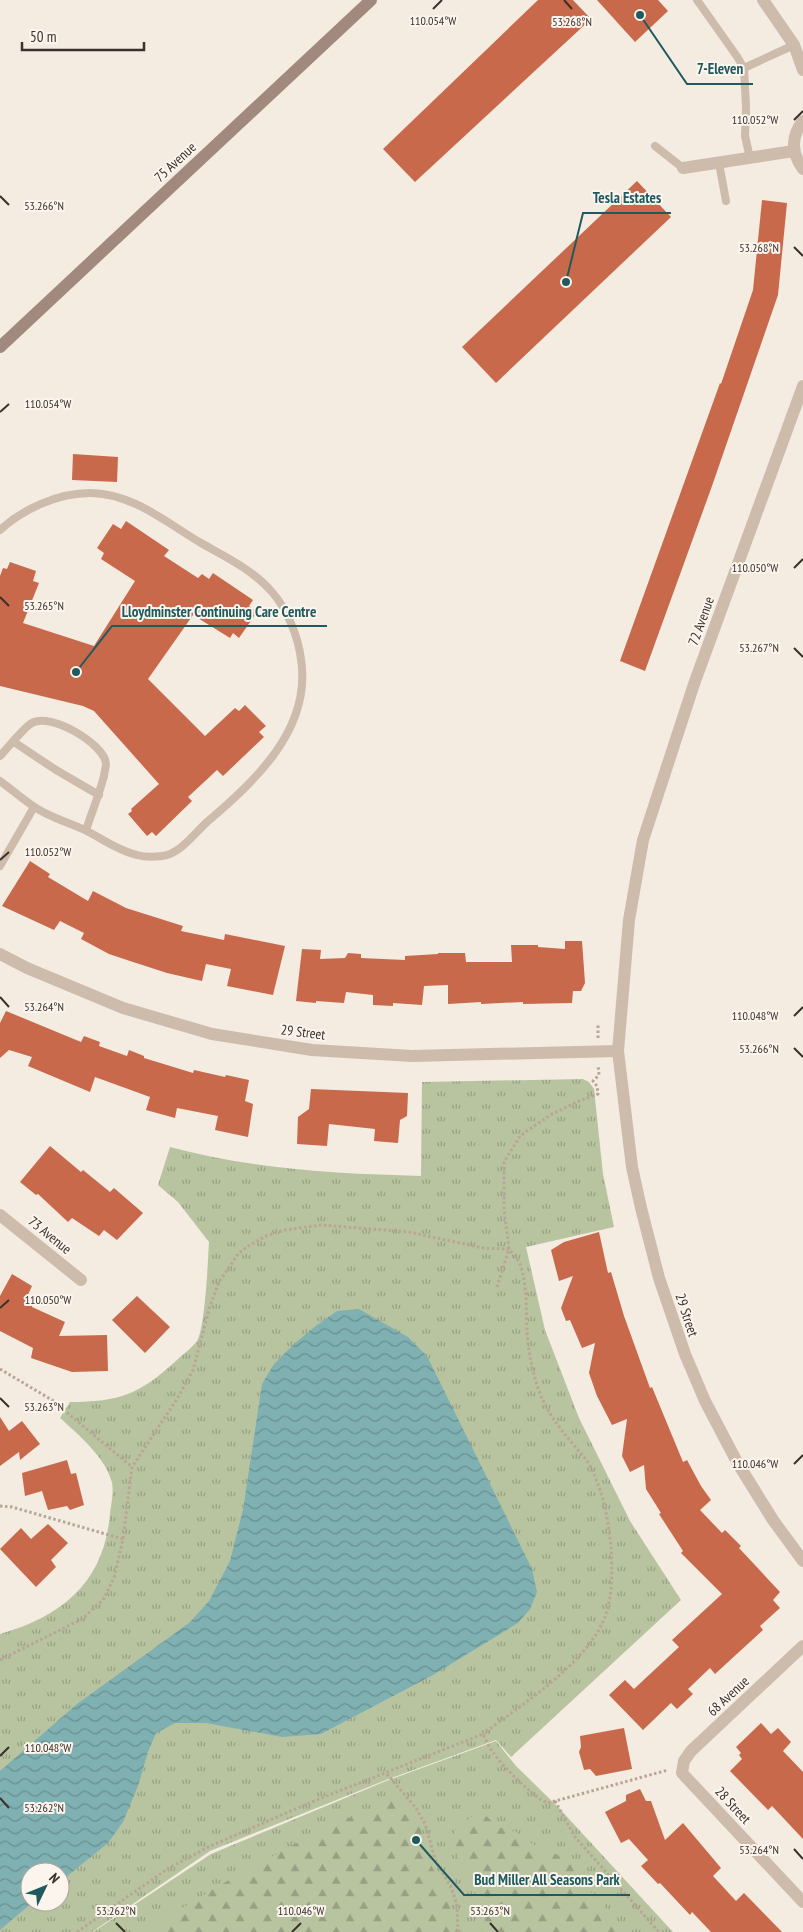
<svg xmlns="http://www.w3.org/2000/svg" width="803" height="1932" viewBox="0 0 803 1932" font-family="'PT Sans Narrow',sans-serif">
<style>
.grass{fill:url(#grass-tufts);fill-rule:evenodd}
.forest{fill:url(#forest-firs)}
.water{fill:url(#water-waves)}
.building{fill:#c8694b}
.lines{fill:none;stroke-linecap:round;stroke-linejoin:round}
.path{stroke:#b9a596;stroke-width:3;stroke-dasharray:2.5 2.5;stroke-linecap:butt}
.service{stroke:#cdbbac;stroke-width:8}
.minor{stroke:#cdbbac;stroke-width:12}
.tertiary{stroke:#cdbbac;stroke-width:12}
.secondary{stroke:#a18a7d;stroke-width:12}
.ticks{fill:none;stroke:#3b302b;stroke-width:2}
.labels{text-anchor:middle;stroke-width:4;stroke-linejoin:round;paint-order:stroke}
.street-label{font-size:14px;fill:#3b302b;stroke:#fbf5ee}
.ticks-label{font-size:12px;text-anchor:middle;fill:#3b302b;stroke:#fbf5ee;stroke-width:4;stroke-linejoin:round;paint-order:stroke}
.leader{fill:none;stroke:#1f5a5e;stroke-width:2}
.callout-dot{fill:#1f5a5e;stroke:#fbf5ee;stroke-width:2}
.callout-label{font-size:15px;text-anchor:middle;font-weight:bold;fill:#1f5a5e;stroke:#fbf5ee;stroke-width:4;stroke-linejoin:round;paint-order:stroke}
</style>
<defs>
<pattern id="grass-tufts" width="24" height="20" patternUnits="userSpaceOnUse" patternTransform="scale(1.25)"><rect width="24" height="20" fill="#b8c4a0"/><path d="M3 7l-1-3M5 7V3M7 7l1-3M15 17l-1-3M17 17v-4M19 17l1-3" fill="none" stroke="#97a083"/></pattern>
<pattern id="forest-firs" width="22" height="20" patternUnits="userSpaceOnUse" patternTransform="scale(1.25)"><rect width="22" height="20" fill="#b8c4a0"/><path d="M5 1l3.5 6h-7zM16 11l3.5 6h-7z" fill="#97a083"/></pattern>
<pattern id="water-waves" width="16" height="10" patternUnits="userSpaceOnUse" patternTransform="scale(1.25)"><rect width="16" height="10" fill="#7fb0b2"/><path d="M0 5q4-4 8 0t8 0" fill="none" stroke="#699091"/></pattern>
</defs>
<rect width="100%" height="100%" fill="#f4ebe1"/>
<g class="grass">
<path d="M 583,1079 L 589,1082 L 594,1089 L 603,1174 L 614,1227 L 526,1247 L 545,1330 L 579,1418 L 630,1521 L 681,1600 L 511,1757 L 496,1740 L 386,1780 L 210,1851 L 92,1932 L 0,1932 L 0,1634 C 63,1616 104,1582 110,1514 C 111,1504 114,1492 112,1483 C 107,1459 78,1434 60,1418 L 70,1402 C 120,1402 140,1394 177,1360 C 183,1354 192,1348 197,1341 C 205,1329 208,1260 209,1242 L 178,1202 L 158,1185 L 170,1147 C 251,1169 337,1174 421,1176 L 422,1082 ZM 30,1872 L 60,1872 L 60,1902 L 30,1902 Z"/>
<path d="M 496,1741 L 516,1766 L 558,1807 L 673,1932 L 93,1932 L 211,1854 L 386,1781 Z"/>
</g>
<g class="forest">
<path d="M 400,1796 L 416,1814 L 432,1867 L 448,1895 L 453,1910 L 454,1932 L 149,1932 L 164,1919 L 220,1885 L 319,1831 Z"/>
<path d="M 485,1815 L 498,1827 L 516,1832 L 532,1844 L 558,1855 L 571,1865 L 579,1880 L 603,1904 L 618,1932 L 482,1932 L 486,1916 L 483,1898 L 479,1886 L 462,1865 L 458,1857 L 454,1845 L 454,1831 L 471,1817 Z"/>
</g>
<path class="water" d="M 359,1309 L 408,1337 L 427,1356 L 532,1569 L 537,1592 L 530,1609 L 518,1623 L 433,1675 L 321,1734 L 282,1737 L 206,1723 L 175,1723 L 156,1733 L 148,1752 L 138,1786 L 123,1822 L 108,1843 L 60,1882 L 60,1872 L 30,1872 L 30,1902 L 33,1902 L 0,1930 L 0,1771 L 77,1704 L 189,1623 L 209,1601 L 230,1561 L 243,1510 L 262,1384 L 274,1364 L 294,1344 L 317,1325 L 337,1311 Z"/>
<g class="building">
<path d="M 538,0 L 573,0 L 591,19 L 415,182 L 383,149 Z"/>
<path d="M 597,0 L 658,0 L 668,11 L 635,42 Z"/>
<path d="M 637,181 L 671,217 L 496,383 L 462,347 Z"/>
<path d="M 762,200 L 787,203 L 778,295 L 712,486 L 645,671 L 620,661 L 720,383 L 721,384 L 753,290 Z"/>
<path d="M 73,454 L 118,457 L 117,482 L 72,480 Z"/>
<path d="M 126,521 L 169,550 L 164,556 L 198,578 L 202,574 L 209,579 L 213,573 L 253,600 L 249,606 L 257,612 L 239,638 L 233,633 L 230,638 L 193,615 L 148,679 L 205,736 L 235,708 L 239,711 L 245,705 L 266,726 L 259,732 L 264,737 L 223,776 L 217,770 L 188,797 L 192,801 L 156,836 L 152,832 L 147,836 L 128,814 L 132,811 L 131,809 L 159,784 L 94,711 L 83,706 L 0,686 L 0,576 L 3,568 L 7,569 L 10,562 L 36,571 L 33,581 L 39,583 L 23,623 L 94,646 L 135,581 L 101,559 L 104,553 L 97,548 L 113,524 L 121,529 Z"/>
<path d="M 30,861 L 50,874 L 48,877 L 88,901 L 93,891 L 126,908 L 183,926 L 181,931 L 224,940 L 225,934 L 285,946 L 273,995 L 227,986 L 231,969 L 206,964 L 202,981 L 167,973 L 130,961 L 109,954 L 81,939 L 84,933 L 60,921 L 54,930 L 2,906 Z"/>
<path d="M 565,941 L 582,941 L 585,983 L 581,991 L 573,991 L 572,1003 L 523,1004 L 523,1002 L 481,1004 L 481,1002 L 448,1004 L 448,985 L 424,986 L 422,1005 L 393,1003 L 393,1006 L 373,1005 L 373,995 L 346,992 L 344,1003 L 316,1001 L 316,1003 L 296,1001 L 302,949 L 321,950 L 320,959 L 345,958 L 348,953 L 361,954 L 361,958 L 405,960 L 405,956 L 438,954 L 438,953 L 465,953 L 466,962 L 512,962 L 511,945 L 538,945 L 538,947 L 565,949 Z"/>
<path d="M 6,1011 L 81,1042 L 84,1036 L 100,1042 L 99,1046 L 127,1056 L 129,1050 L 144,1056 L 144,1058 L 193,1073 L 194,1070 L 225,1077 L 226,1075 L 249,1080 L 245,1101 L 253,1104 L 248,1137 L 215,1130 L 218,1116 L 177,1108 L 175,1118 L 146,1110 L 150,1097 L 95,1077 L 90,1092 L 28,1066 L 32,1057 L 9,1050 L 0,1058 L 0,1023 Z"/>
<path d="M 311,1089 L 408,1093 L 407,1116 L 400,1120 L 398,1143 L 374,1141 L 375,1129 L 329,1124 L 327,1146 L 297,1144 L 298,1117 L 309,1109 Z"/>
<path d="M 50,1146 L 81,1172 L 83,1170 L 110,1192 L 114,1188 L 143,1213 L 117,1240 L 104,1230 L 99,1236 L 72,1218 L 68,1222 L 38,1194 L 36,1195 L 20,1182 Z"/>
<path d="M 599,1232 L 608,1273 L 611,1272 L 624,1316 L 650,1388 L 652,1387 L 683,1462 L 687,1460 L 701,1486 L 711,1500 L 700,1510 L 722,1533 L 725,1530 L 741,1546 L 739,1548 L 780,1592 L 773,1600 L 780,1608 L 760,1626 L 763,1630 L 715,1674 L 710,1668 L 688,1689 L 693,1694 L 677,1709 L 671,1703 L 643,1730 L 609,1695 L 625,1680 L 634,1689 L 679,1647 L 672,1640 L 722,1594 L 681,1553 L 683,1551 L 659,1514 L 661,1513 L 646,1489 L 644,1465 L 630,1472 L 622,1456 L 627,1419 L 612,1425 L 597,1396 L 589,1373 L 595,1343 L 582,1348 L 570,1320 L 566,1321 L 561,1308 L 573,1276 L 559,1281 L 551,1250 L 564,1242 Z"/>
<path d="M 12,1274 L 32,1286 L 26,1299 L 33,1304 L 32,1307 L 65,1322 L 59,1336 L 107,1335 L 108,1371 L 72,1372 L 31,1358 L 33,1348 L 0,1331 L 0,1296 Z"/>
<path d="M 137,1296 L 170,1327 L 145,1353 L 112,1320 Z"/>
<path d="M 0,1417 L 9,1431 L 22,1421 L 40,1444 L 20,1460 L 19,1452 L 0,1466 Z"/>
<path d="M 67,1460 L 71,1474 L 76,1473 L 84,1505 L 70,1510 L 67,1506 L 48,1510 L 42,1491 L 25,1496 L 22,1473 Z"/>
<path d="M 48,1524 L 68,1543 L 51,1560 L 56,1567 L 36,1587 L 0,1549 L 21,1528 L 31,1539 Z"/>
<path d="M 761,1723 L 771,1734 L 778,1728 L 791,1742 L 783,1751 L 803,1772 L 803,1839 L 772,1806 L 768,1810 L 730,1771 L 742,1759 L 739,1755 L 741,1753 L 736,1747 Z"/>
<path d="M 624,1728 L 632,1769 L 596,1776 L 590,1769 L 584,1770 L 579,1752 L 581,1747 L 580,1736 Z"/>
<path d="M 640,1789 L 646,1801 L 651,1801 L 665,1840 L 683,1823 L 721,1868 L 713,1876 L 736,1901 L 744,1893 L 782,1932 L 711,1932 L 692,1912 L 690,1915 L 660,1883 L 658,1884 L 641,1866 L 648,1860 L 629,1839 L 621,1843 L 605,1812 L 626,1801 L 626,1795 Z"/>
</g>
<g class="lines">
<g class="path">
<path d="M 598,1038 L 598,1024"/>
<path d="M 497,1287 L 509,1249 L 504,1209 L 504,1162 L 520,1136 L 552,1114 L 579,1101 L 598,1094 L 597,1086 L 593,1081 L 599,1075 L 598,1065"/>
<path d="M 0,1369 L 52,1400 L 132,1467"/>
<path d="M 0,1506 L 12,1507 L 123,1539"/>
<path d="M 0,1660 L 82,1619 L 103,1600 L 114,1578 L 123,1539 L 132,1467 L 177,1399 L 193,1370 L 210,1306 L 219,1282 L 238,1254 L 248,1246 L 266,1236 L 285,1230 L 321,1225 L 409,1232 L 483,1248 L 509,1249 C 512,1254 518,1259 520,1264 C 529,1289 525,1318 528,1343 C 530,1360 534,1376 539,1391 C 547,1412 559,1428 574,1445 C 579,1452 586,1458 590,1466 C 603,1491 608,1518 611,1546 C 612,1568 613,1593 606,1614 C 590,1662 522,1704 483,1734"/>
<path d="M 387,1774 L 416,1808 L 425,1824 L 436,1862 L 451,1887 L 457,1905 L 458,1932"/>
<path d="M 555,1801 L 575,1837 L 659,1932"/>
<path d="M 77,1932 L 169,1868 L 208,1847 L 314,1801 L 483,1734 C 486,1740 489,1747 493,1752 C 501,1765 535,1799 548,1803 L 668,1770"/>
</g>
<g class="service">
<path d="M 697,0 L 736,55 L 744,68 L 746,107 L 745,136 L 750,158"/>
<path d="M 744,68 L 794,45"/>
<path d="M 655,146 L 683,168"/>
<path d="M 719,163 L 726,201"/>
<path d="M 0,530 C 23,509 58,493 90,493 C 132,493 167,523 201,543 C 226,557 253,570 272,592 C 287,609 298,636 301,659 C 312,729 255,781 207,822 C 194,834 180,854 162,856 C 154,857 144,857 137,855 C 119,851 101,838 85,830 C 68,822 48,817 33,806 C 21,798 11,789 0,781"/>
<path d="M 14,742 L 56,770 L 99,795"/>
<path d="M 0,756 C 6,750 25,726 32,723 C 50,712 105,744 106,764 C 106,768 104,773 104,776 C 99,795 92,812 86,830"/>
<path d="M 0,866 L 34,807"/>
</g>
<g class="minor">
<path d="M 683,168 L 794,151"/>
<path d="M 0,954 L 27,968 L 123,1008 L 212,1034 L 312,1050 L 412,1056 L 618,1051"/>
<path d="M 0,1215 L 81,1280"/>
<path d="M 803,1646 L 691,1751 L 684,1761 L 682,1773 L 803,1902"/>
</g>
<g class="tertiary">
<path d="M 763,0 L 794,45 L 803,70"/>
<path d="M 803,121 C 790,137 792,154 803,169"/>
<path d="M 803,386 L 694,684 L 643,840 L 629,920 L 618,1051 L 632,1167 L 641,1208 L 659,1278 L 685,1354 L 705,1401 L 737,1462 L 773,1520 L 803,1561"/>
</g>
<path class="secondary" d="M 0,347 L 371,0"/>
</g>
<path class="ticks" d="M 564,0 L 572,9M 433,9 L 442,0M 794,120 L 803,111M 0,196 L 9,205M 794,247 L 803,256M 0,412 L 9,404M 794,568 L 803,559M 0,597 L 9,606M 794,648 L 803,657M 0,860 L 9,852M 0,997 L 9,1007M 794,1016 L 803,1007M 794,1048 L 803,1057M 0,1308 L 9,1300M 0,1398 L 9,1407M 794,1464 L 803,1455M 0,1756 L 9,1747M 0,1798 L 9,1808M 794,1849 L 803,1859M 116,1923 L 125,1932M 490,1923 L 498,1932M 292,1932 L 301,1923"/>
<g class="labels">
<g class="street-label">
<text transform="translate(175 162) rotate(-43)" y="5">75 Avenue</text>
<text transform="translate(701 621) rotate(-70)" y="5">72 Avenue</text>
<text transform="translate(303 1032) rotate(7)" y="5">29 Street</text>
<text transform="translate(50 1235) rotate(39)" y="5">73 Avenue</text>
<text transform="translate(687 1315) rotate(72)" y="5">29 Street</text>
<text transform="translate(728 1696) rotate(-43)" y="5">68 Avenue</text>
<text transform="translate(733 1805) rotate(47)" y="5">28 Street</text>
</g>
</g>
<g class="ticks-label">
<text x="433" y="25">110.054°W</text>
<text x="572" y="26">53.268°N</text>
<text x="755" y="124">110.052°W</text>
<text x="44" y="210">53.266°N</text>
<text x="759" y="252">53.268°N</text>
<text x="48" y="408">110.054°W</text>
<text x="755" y="572">110.050°W</text>
<text x="44" y="610">53.265°N</text>
<text x="759" y="652">53.267°N</text>
<text x="48" y="856">110.052°W</text>
<text x="44" y="1011">53.264°N</text>
<text x="755" y="1020">110.048°W</text>
<text x="759" y="1053">53.266°N</text>
<text x="48" y="1304">110.050°W</text>
<text x="44" y="1411">53.263°N</text>
<text x="755" y="1468">110.046°W</text>
<text x="48" y="1752">110.048°W</text>
<text x="44" y="1812">53.262°N</text>
<text x="759" y="1854">53.264°N</text>
<text x="116" y="1915">53.262°N</text>
<text x="490" y="1915">53.263°N</text>
<text x="301" y="1915">110.046°W</text>
</g>
<path class="leader" d="M640 15L687 84H753M566 282L583 213H671M76 672L112 626H327M416 1840L464 1895H630"/>
<g class="callout-dot">
<circle cx="640" cy="15" r="5"/>
<circle cx="566" cy="282" r="5"/>
<circle cx="76" cy="672" r="5"/>
<circle cx="416" cy="1840" r="5"/>
</g>
<g class="callout-label">
<text x="720" y="74">7-Eleven</text>
<text x="627" y="203">Tesla Estates</text>
<text x="219" y="617">Lloydminster Continuing Care Centre</text>
<text x="547" y="1885">Bud Miller All Seasons Park</text>
</g>
<g transform="translate(45 1887) rotate(47)"><circle r="24" fill="#fbf5ee" stroke="#aea6a0"/>
<path d="M0-4L9 19L0 12L-9 19Z" fill="#1f5a5e"/>
<text y="-8" font-size="14" font-weight="bold" text-anchor="middle" fill="#3b302b">N</text>
</g>
<path d="M22 42v8h122v-8" fill="none" stroke="#3b302b" stroke-width="2.5"/>
<text x="30" y="42" font-size="15" fill="#3b302b" stroke="#fbf5ee" stroke-width="4" paint-order="stroke">50 m</text>
</svg>
